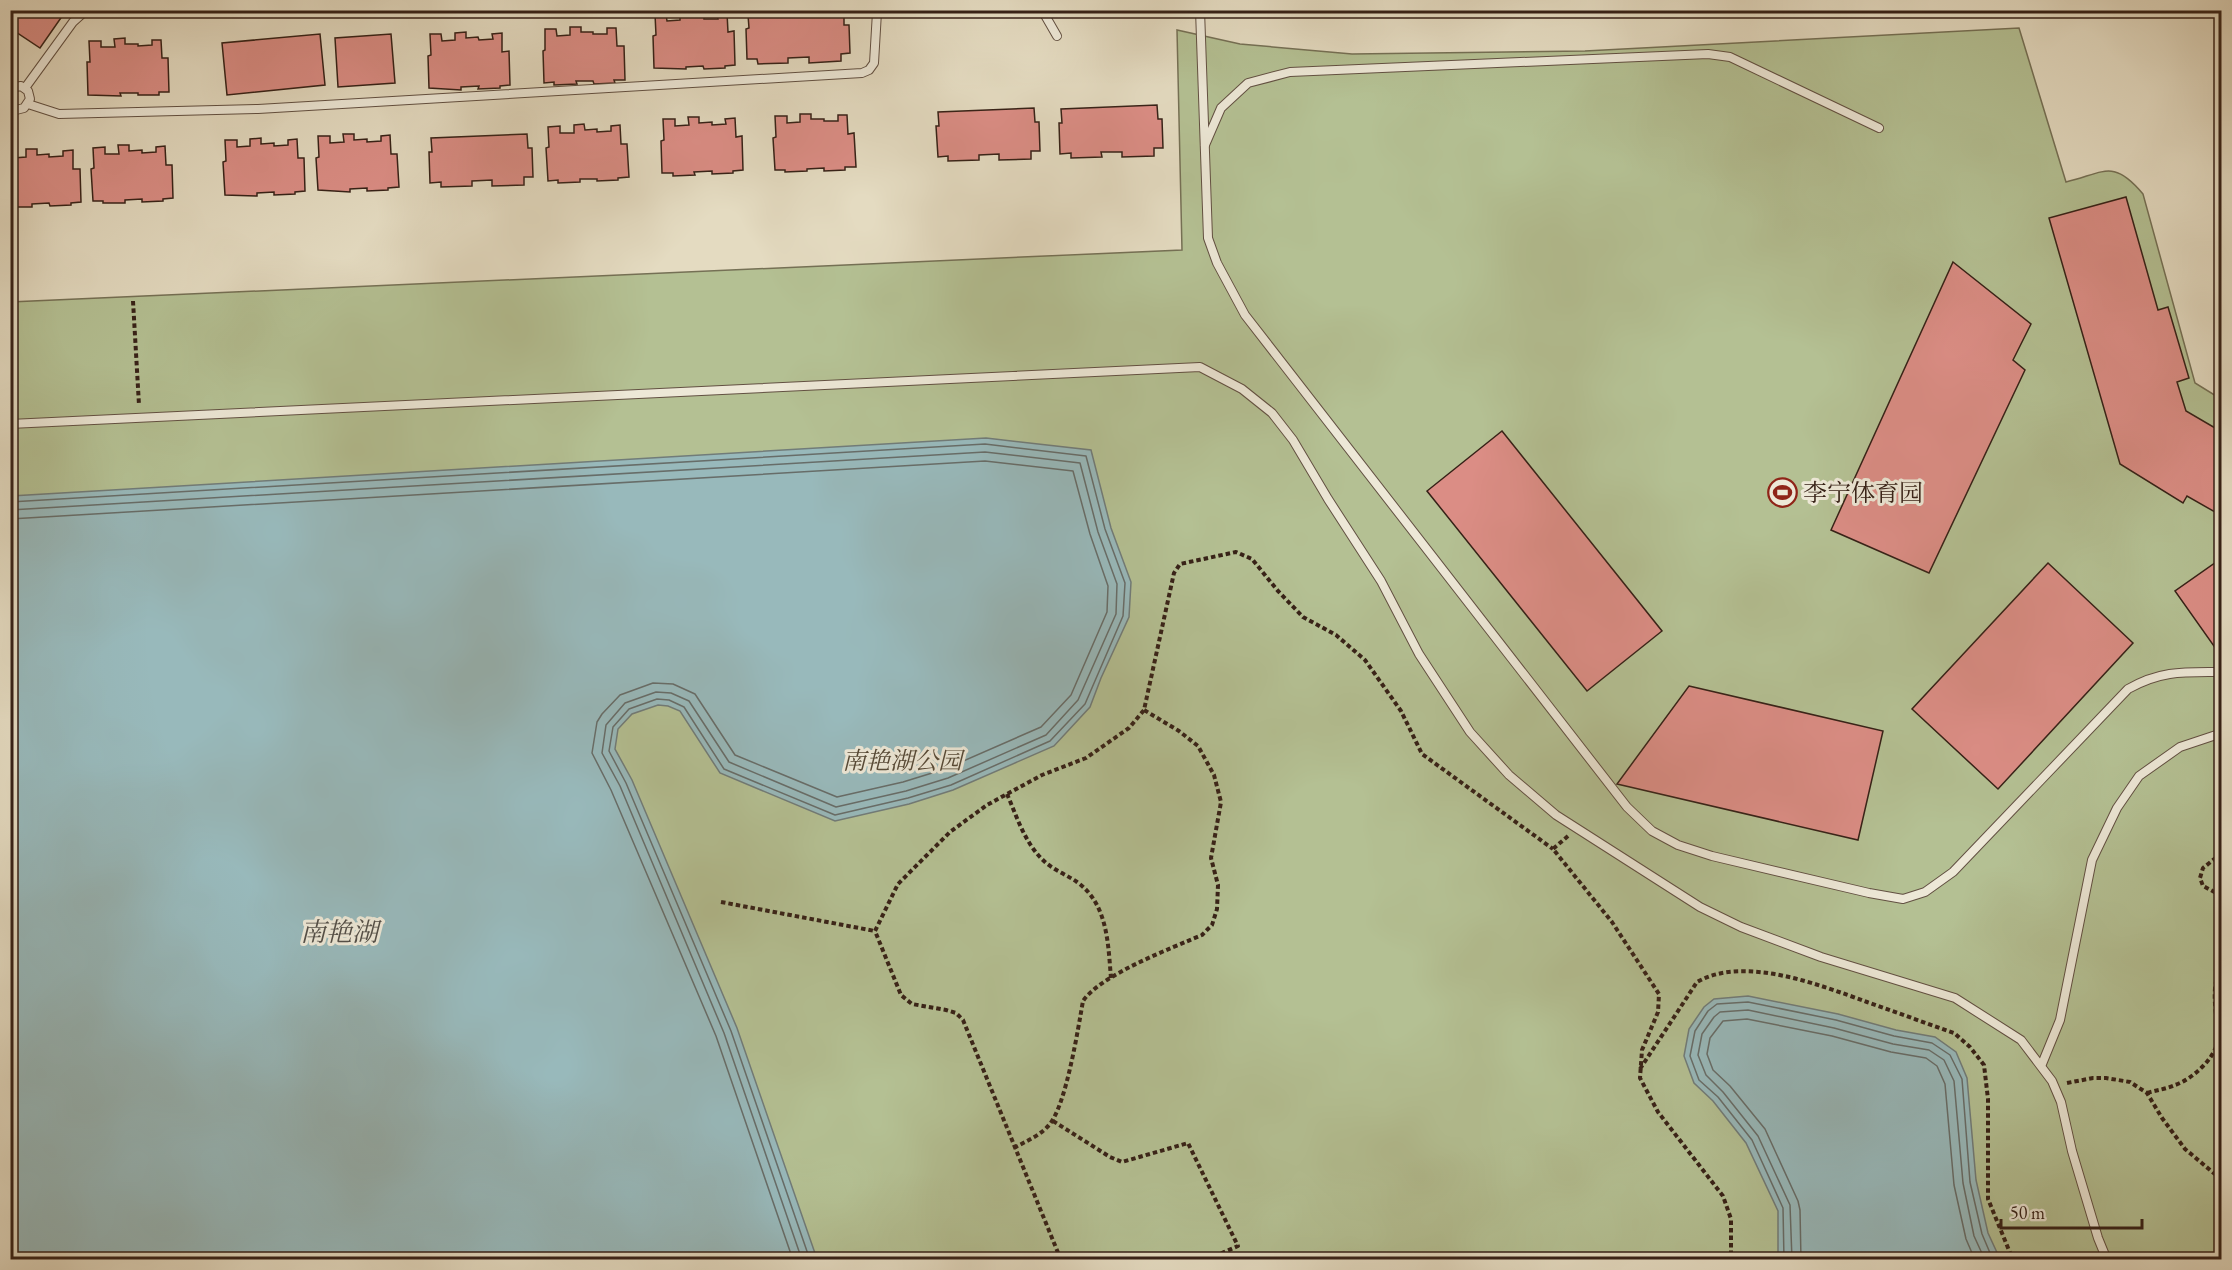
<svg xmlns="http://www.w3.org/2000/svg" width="2232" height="1270" viewBox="0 0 2232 1270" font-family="'EB Garamond','Noto Serif SC',serif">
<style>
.green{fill:#b4c093;stroke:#757055;stroke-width:1.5}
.water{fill:#98b9bb;stroke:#717c79;stroke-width:1.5}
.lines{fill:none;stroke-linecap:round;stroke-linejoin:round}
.shore{stroke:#676d69;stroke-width:1.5}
.building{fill:#db8d85;stroke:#362117;stroke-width:1.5}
.lane-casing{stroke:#625042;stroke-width:10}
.path{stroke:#362117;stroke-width:4;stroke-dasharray:4.5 3;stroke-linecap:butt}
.lane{stroke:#ede8d7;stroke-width:8}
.labels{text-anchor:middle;stroke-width:6;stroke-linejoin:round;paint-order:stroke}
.poi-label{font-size:24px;fill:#362117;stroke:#ede8d7;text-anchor:start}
.park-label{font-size:24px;font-style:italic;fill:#564936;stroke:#ede8d7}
.water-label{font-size:26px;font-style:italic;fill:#534f48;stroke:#ede8d7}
</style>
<rect width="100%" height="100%" fill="#e4dbc1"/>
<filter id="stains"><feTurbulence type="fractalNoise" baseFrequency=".00333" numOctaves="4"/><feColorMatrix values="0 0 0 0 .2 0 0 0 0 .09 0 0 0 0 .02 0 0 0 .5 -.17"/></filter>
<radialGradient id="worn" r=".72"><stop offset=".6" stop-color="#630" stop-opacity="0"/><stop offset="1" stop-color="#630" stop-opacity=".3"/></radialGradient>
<path class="green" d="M 2019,28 L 2066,182 C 2104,173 2113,158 2143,194 L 2195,383 L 2221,399 L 2221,1259 L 11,1259 L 10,302 L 1182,250 L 1177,30 L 1240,44 L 1352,54 L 1585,51 Z"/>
<g class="water">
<path d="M 986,438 L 1091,450 L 1111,528 L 1131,582 L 1129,617 L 1101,678 L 1090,707 L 1054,746 L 953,790 L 909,804 L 835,821 L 720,773 L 680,711 L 668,706 L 658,705 L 632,714 L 618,729 L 615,749 L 632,780 L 737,1028 L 817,1259 L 11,1259 L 11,496 Z"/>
<path d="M 1748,996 L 1838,1014 L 1896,1030 L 1935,1037 L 1956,1052 L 1967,1078 L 1976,1180 L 1988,1233 L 2000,1259 L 1778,1259 L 1778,1211 L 1746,1143 L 1713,1101 L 1694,1083 L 1684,1056 L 1689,1029 L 1704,1007 L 1714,999 Z"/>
</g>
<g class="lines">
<g class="shore">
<path d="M 10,502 L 985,444 L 1086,456 L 1105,529 L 1125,583 L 1123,616 L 1085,704 L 1050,741 L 951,785 L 908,798 L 835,815 L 724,769 L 684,707 L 669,700 L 657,699 L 629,709 L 613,727 L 609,751 L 626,783 L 731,1031 L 810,1260"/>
<path d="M 10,510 L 985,452 L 1080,463 L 1098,532 L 1117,584 L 1116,614 L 1078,700 L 1046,735 L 948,778 L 906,791 L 836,807 L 729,762 L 689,701 L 671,693 L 656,692 L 625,703 L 606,725 L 602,753 L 620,786 L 724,1033 L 802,1260"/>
<path d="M 10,519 L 985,461 L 1073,471 L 1090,534 L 1108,586 L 1107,612 L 1071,695 L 1041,727 L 945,769 L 903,782 L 837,797 L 735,755 L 695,694 L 673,684 L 653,683 L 620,695 L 602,714 L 597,722 L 592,753 L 611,790 L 716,1036 L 793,1260"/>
<path d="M 1784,1260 L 1783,1208 L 1752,1140 L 1718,1097 L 1699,1080 L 1690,1056 L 1695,1031 L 1708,1011 L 1717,1004 L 1748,1002 L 1836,1020 L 1894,1036 L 1932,1043 L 1950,1055 L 1962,1079 L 1970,1182 L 1982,1234 L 1993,1260"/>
<path d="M 1792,1260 L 1790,1205 L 1758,1136 L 1723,1092 L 1706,1075 L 1698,1055 L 1702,1034 L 1714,1017 L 1720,1012 L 1748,1010 L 1834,1028 L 1893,1044 L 1929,1050 L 1944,1060 L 1954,1081 L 1963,1183 L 1974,1236 L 1985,1260"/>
<path d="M 1801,1260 L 1800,1210 L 1798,1201 L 1765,1129 L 1730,1086 L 1713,1070 L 1707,1054 L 1710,1038 L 1723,1021 L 1747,1019 L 1832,1036 L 1891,1052 L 1926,1058 L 1937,1066 L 1945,1084 L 1954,1185 L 1966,1239 L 1975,1260"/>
</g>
</g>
<g class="building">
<path d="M 10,10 L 63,10 L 65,12 L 40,48 L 10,28 Z"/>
<path d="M 844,11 L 844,25 L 849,25 L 850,53 L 841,54 L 841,61 L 809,63 L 809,57 L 788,58 L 788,63 L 758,64 L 757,59 L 747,59 L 746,29 L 749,28 L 748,15 Z"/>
<path d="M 680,12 L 691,12 L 691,17 L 704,17 L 704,19 L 718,19 L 717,13 L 727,13 L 728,32 L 734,31 L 735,65 L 725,66 L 725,68 L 704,69 L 703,66 L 686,67 L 686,69 L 654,68 L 653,36 L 656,35 L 655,14 L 666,14 L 667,21 L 680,20 Z"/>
<path d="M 570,27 L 581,27 L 581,32 L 593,32 L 593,34 L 607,34 L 607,28 L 616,28 L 617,46 L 624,46 L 625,80 L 614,80 L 615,83 L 594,84 L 593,81 L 576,81 L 577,84 L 554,85 L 554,82 L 544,83 L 543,51 L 545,50 L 545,29 L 556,29 L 557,36 L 570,35 Z"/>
<path d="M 466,32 L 466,38 L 478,37 L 479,40 L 493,39 L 492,34 L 502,33 L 502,52 L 509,51 L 510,85 L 500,86 L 500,88 L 478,89 L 479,86 L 461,87 L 461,90 L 429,88 L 428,56 L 431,55 L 430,34 L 441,34 L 442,41 L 455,40 L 455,33 Z"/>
<path d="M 320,34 L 325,85 L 227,95 L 222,43 Z"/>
<path d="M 391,34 L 395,83 L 338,87 L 335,38 Z"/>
<path d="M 125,38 L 125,44 L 138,44 L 138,46 L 152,45 L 152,40 L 161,40 L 162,58 L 168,58 L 169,92 L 159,92 L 159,95 L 138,95 L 138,93 L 120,93 L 121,96 L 88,95 L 87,62 L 90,62 L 89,41 L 101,41 L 101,47 L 115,47 L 114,39 Z"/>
<path d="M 1157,105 L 1158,119 L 1162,119 L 1163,148 L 1154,148 L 1154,156 L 1122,157 L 1122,152 L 1101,152 L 1102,157 L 1071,158 L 1071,153 L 1060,154 L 1059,123 L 1062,123 L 1061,109 Z"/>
<path d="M 1034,108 L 1035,122 L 1039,122 L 1040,151 L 1031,151 L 1031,159 L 999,160 L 999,154 L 979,155 L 979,160 L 948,161 L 948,156 L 938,157 L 936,126 L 939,126 L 938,112 Z"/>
<path d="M 800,114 L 811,114 L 811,119 L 824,119 L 824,121 L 838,121 L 838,115 L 847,115 L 848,134 L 854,133 L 856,167 L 845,167 L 845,170 L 824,171 L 824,168 L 807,169 L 807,171 L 785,172 L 785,170 L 775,170 L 773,138 L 776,137 L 775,116 L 787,116 L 787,123 L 800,122 Z"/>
<path d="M 688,117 L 699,117 L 699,123 L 712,122 L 712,125 L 726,124 L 725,119 L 735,118 L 736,137 L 742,136 L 743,170 L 733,171 L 733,173 L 712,174 L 712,171 L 694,172 L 695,175 L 673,176 L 673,173 L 662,173 L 661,141 L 664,140 L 663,119 L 675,119 L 675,126 L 689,125 Z"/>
<path d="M 584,124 L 585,130 L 597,129 L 597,132 L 611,131 L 611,126 L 620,125 L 621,144 L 627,144 L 629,177 L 618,178 L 618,180 L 597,181 L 597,179 L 580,179 L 580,182 L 558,183 L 558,180 L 548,181 L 546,148 L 549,147 L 548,127 L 560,126 L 560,133 L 574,133 L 574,125 Z"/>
<path d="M 343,134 L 354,134 L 354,140 L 367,139 L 367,142 L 381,141 L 381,136 L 390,135 L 391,154 L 397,154 L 399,187 L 388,188 L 388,190 L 367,191 L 367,188 L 350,189 L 350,192 L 318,190 L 316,158 L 319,157 L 318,136 L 330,136 L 330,143 L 344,142 Z"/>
<path d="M 527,134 L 528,148 L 532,148 L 533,177 L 524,177 L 524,185 L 492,186 L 492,180 L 472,181 L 472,186 L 441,187 L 441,182 L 430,183 L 429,152 L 432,152 L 431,138 Z"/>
<path d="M 261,138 L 261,144 L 274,143 L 274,146 L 288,145 L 288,140 L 297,139 L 298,158 L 304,158 L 305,191 L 295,192 L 295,194 L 274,195 L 274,192 L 257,193 L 257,196 L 225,195 L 223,162 L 226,161 L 225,140 L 237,140 L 237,147 L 250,146 L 250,139 Z"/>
<path d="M 118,145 L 129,145 L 129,151 L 142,150 L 142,153 L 156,152 L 156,147 L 165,146 L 166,165 L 172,165 L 173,198 L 163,199 L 163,201 L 142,202 L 142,199 L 125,200 L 125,203 L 103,203 L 103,201 L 93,201 L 91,169 L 94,168 L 93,148 L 105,147 L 105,154 L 119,154 Z"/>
<path d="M 26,149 L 37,149 L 37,155 L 49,154 L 49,157 L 63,156 L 63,151 L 73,150 L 73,169 L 80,169 L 81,202 L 71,203 L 71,205 L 50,206 L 49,203 L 32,204 L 32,207 L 11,207 L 10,151 L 12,151 L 13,158 L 26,157 Z"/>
<path d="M 2126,197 L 2158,310 L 2168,307 L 2189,378 L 2177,382 L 2186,411 L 2222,432 L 2222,516 L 2187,496 L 2183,503 L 2120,464 L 2049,218 Z"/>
<path d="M 1953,262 L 2031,324 L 2013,360 L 2025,370 L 1929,573 L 1831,530 Z"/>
<path d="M 1502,431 L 1662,631 L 1587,691 L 1427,491 Z"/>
<path d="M 2222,558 L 2222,644 L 2216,649 L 2175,591 Z"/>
<path d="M 2048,563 L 2133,643 L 1998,789 L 1912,709 Z"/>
<path d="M 1689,686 L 1883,731 L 1858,840 L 1617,784 Z"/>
</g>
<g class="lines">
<defs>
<g id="lane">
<path d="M 1042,10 L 1057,36"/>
<path d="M 1200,10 L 1208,238 L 1217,263 L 1245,315 L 1627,807 L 1652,831 L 1678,845 L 1712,856 L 1869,893 L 1903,899 L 1925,892 L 1953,872 L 2128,689 C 2161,670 2185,672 2222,672"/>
<path d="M 10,88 L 21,86 L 28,91 L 30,99 L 24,108 L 16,110 L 10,108"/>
<path d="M 25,88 L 73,22 L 83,13 L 100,10"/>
<path d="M 28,104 L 59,114 L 258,109 L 862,73 L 869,70 L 874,63 L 877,12 L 896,10"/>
<path d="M 1205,145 L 1221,108 L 1248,83 L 1290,72 L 1708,54 L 1730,57 L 1879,128"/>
<path d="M 10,424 L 1200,367 L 1242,389 L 1272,413 L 1293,440 L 1328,499 L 1381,581 L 1419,654 L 1470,732 L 1509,775 L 1556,815 L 1700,907 L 1741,927 L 1821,957 L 1955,998 L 2021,1040 L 2052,1081 L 2061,1102 L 2072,1151 L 2098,1238 L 2107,1260"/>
<path d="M 2042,1064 L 2060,1020 L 2092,860 L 2117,808 L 2139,776 L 2180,747 L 2222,733"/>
</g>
</defs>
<use href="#lane" class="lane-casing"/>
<g class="path">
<path d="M 133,301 L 139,405"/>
<path d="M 1007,794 C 1017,817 1025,844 1045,862 C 1054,870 1067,875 1077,882 C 1108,904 1108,944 1111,978"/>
<path d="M 1568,836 L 1553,849 L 1612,922 L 1659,994 L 1658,1012 L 1642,1050 L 1640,1078 L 1658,1112 L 1723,1196 L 1731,1219 L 1731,1260"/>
<path d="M 2222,853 L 2203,868 L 2200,878 L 2203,886 L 2222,896"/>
<path d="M 721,902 L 875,931"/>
<path d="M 1640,1069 L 1697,982 C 1744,955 1820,985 1867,1002 C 1896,1012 1925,1023 1954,1033 L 1970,1047 L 1984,1065 L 1988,1099 L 1988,1199 L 2013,1260"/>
<path d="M 2067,1083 L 2093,1078 L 2106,1078 L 2130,1082 L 2147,1093 L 2162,1118 L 2185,1149 L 2222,1180"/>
<path d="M 2147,1093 C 2157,1090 2166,1089 2175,1085 C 2193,1079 2220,1055 2218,1034 C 2216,1008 2210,988 2222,964"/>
<path d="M 1053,1121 L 1110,1157 L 1122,1162 L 1188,1143 L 1238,1246 L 1206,1260"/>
<path d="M 1014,1148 C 1026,1141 1040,1136 1049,1125 C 1066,1106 1078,1029 1083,1001 C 1100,975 1172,948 1202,935 L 1212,925 L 1217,909 L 1218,885 L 1211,858 L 1221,802 L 1214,775 L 1198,746 L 1179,731 L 1144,710"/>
<path d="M 1061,1260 L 963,1020 L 956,1013 L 946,1010 L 912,1004 L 901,995 L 875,931 L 898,884 L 950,832 L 987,805 L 1007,794 L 1042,775 L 1086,758 L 1129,728 L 1144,710 L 1174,573 L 1180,564 L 1236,552 L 1252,559 L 1278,591 L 1303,617 L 1336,635 L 1365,660 L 1401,711 L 1422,754 L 1553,849"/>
</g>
<use href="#lane" class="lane"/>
</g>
<defs>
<symbol id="stadium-ring" viewBox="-11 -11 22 22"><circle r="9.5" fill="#ede8d7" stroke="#8f2418" stroke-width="1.5"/><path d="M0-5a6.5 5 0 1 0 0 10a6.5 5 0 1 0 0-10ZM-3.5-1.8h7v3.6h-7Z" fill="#8f2418"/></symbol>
</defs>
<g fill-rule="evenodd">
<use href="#stadium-ring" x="1766" y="476" width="33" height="33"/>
</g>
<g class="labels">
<g class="poi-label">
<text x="1803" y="501">李宁体育园</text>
</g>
<g class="park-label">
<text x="902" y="769">南艳湖公园</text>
</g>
<g class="water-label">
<text x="339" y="941">南艳湖</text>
</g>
</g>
<rect width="2232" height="1270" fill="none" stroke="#e4dbc1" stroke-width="36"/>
<rect x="12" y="12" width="2208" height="1246" fill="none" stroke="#362117" stroke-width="3"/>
<rect x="18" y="18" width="2196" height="1234" fill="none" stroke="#362117" stroke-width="1.5"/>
<path d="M2001 1219v9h141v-9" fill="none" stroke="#362117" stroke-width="3"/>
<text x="2010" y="1219" font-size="18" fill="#362117" stroke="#ede8d7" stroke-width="4.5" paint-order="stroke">50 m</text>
<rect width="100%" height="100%" filter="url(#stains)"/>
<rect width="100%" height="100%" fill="url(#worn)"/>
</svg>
